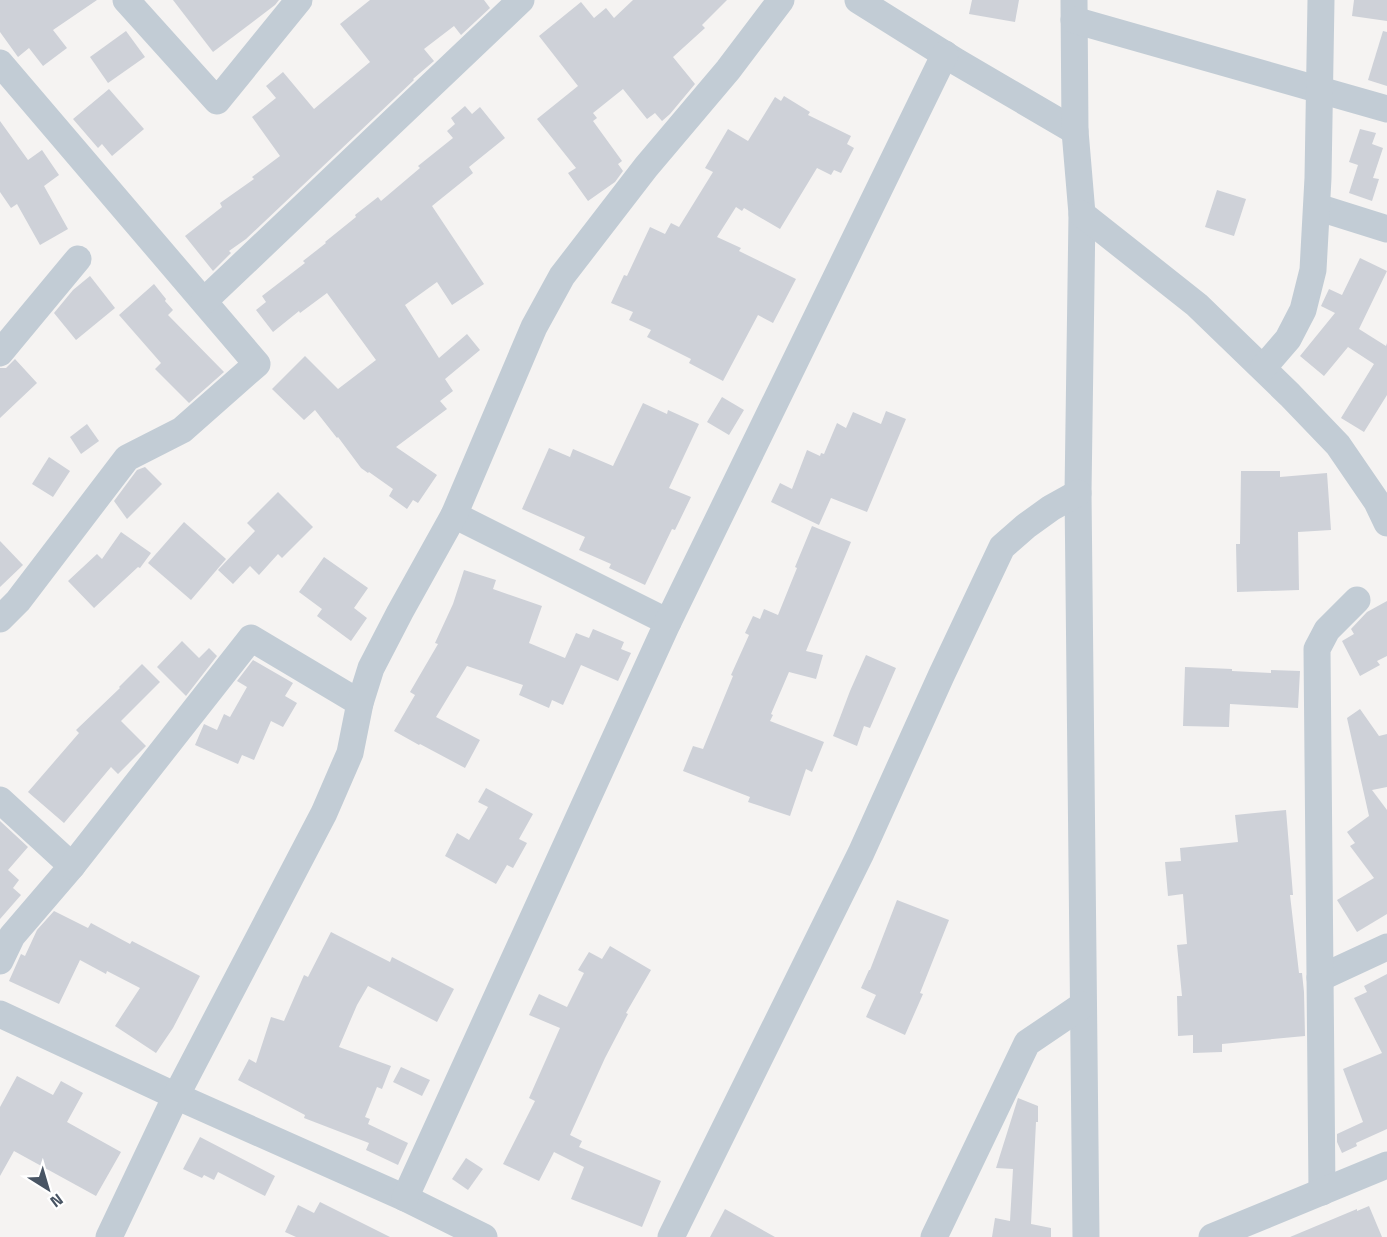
<svg xmlns="http://www.w3.org/2000/svg" width="1387" height="1237" viewBox="0 0 1387 1237" font-family="'Titillium Web',sans-serif">
<style>
.building{fill:#ced1d8}
.lines{fill:none;stroke-linecap:round;stroke-linejoin:round}
.minor{stroke:#c2ccd5;stroke-width:27}
</style>
<rect width="100%" height="100%" fill="#f5f3f2"/>
<g class="building">
<path d="M 0,0 L 97,0 L 53,30 L 67,48 L 43,66 L 29,48 L 18,57 L 0,32 Z"/>
<path d="M 173,0 L 279,0 L 275,5 L 213,52 Z"/>
<path d="M 370,0 L 484,0 L 490,8 L 461,35 L 454,26 L 424,49 L 434,61 L 413,79 L 414,80 L 246,239 L 229,251 L 231,253 L 213,271 L 185,236 L 222,207 L 220,203 L 254,179 L 252,177 L 280,156 L 252,117 L 276,98 L 266,86 L 283,72 L 314,109 L 370,62 L 340,24 Z"/>
<path d="M 633,0 L 727,0 L 702,25 L 705,28 L 673,57 L 695,84 L 670,114 L 662,121 L 655,113 L 647,119 L 623,89 L 593,113 L 597,118 L 593,121 L 622,161 L 618,164 L 623,171 L 615,182 L 588,201 L 568,173 L 576,168 L 537,119 L 578,86 L 539,36 L 581,2 L 594,18 L 606,8 L 614,18 Z"/>
<path d="M 972,0 L 1019,0 L 1015,22 L 969,14 Z"/>
<path d="M 1354,0 L 1387,0 L 1387,21 L 1352,16 Z"/>
<path d="M 126,31 L 145,57 L 108,83 L 90,57 Z"/>
<path d="M 1383,31 L 1387,32 L 1387,86 L 1368,80 Z"/>
<path d="M 109,89 L 144,129 L 112,156 L 102,144 L 98,148 L 73,119 Z"/>
<path d="M 784,96 L 810,112 L 808,115 L 851,136 L 847,144 L 854,148 L 841,173 L 834,170 L 831,175 L 817,168 L 780,229 L 744,208 L 742,211 L 736,207 L 717,237 L 741,248 L 739,251 L 796,279 L 773,323 L 758,315 L 723,381 L 689,363 L 691,359 L 647,337 L 651,330 L 629,320 L 633,312 L 611,303 L 624,275 L 627,276 L 650,227 L 665,234 L 671,223 L 679,227 L 713,172 L 705,168 L 728,129 L 748,141 L 775,97 L 781,101 Z"/>
<path d="M 465,106 L 472,114 L 480,107 L 505,138 L 469,167 L 473,173 L 432,206 L 484,284 L 452,305 L 437,282 L 405,305 L 439,358 L 467,334 L 480,350 L 445,379 L 453,391 L 440,401 L 447,409 L 396,447 L 437,475 L 418,503 L 413,500 L 407,509 L 389,496 L 393,489 L 369,472 L 368,473 L 361,468 L 338,437 L 337,438 L 315,410 L 304,420 L 272,389 L 305,356 L 338,389 L 376,360 L 327,293 L 300,313 L 299,311 L 273,332 L 256,310 L 266,302 L 262,296 L 305,263 L 303,261 L 326,243 L 325,242 L 356,217 L 355,215 L 378,197 L 381,201 L 420,168 L 418,166 L 453,138 L 447,131 L 455,124 L 451,118 Z"/>
<path d="M 0,121 L 28,160 L 42,150 L 59,175 L 44,186 L 68,229 L 40,245 L 17,204 L 11,208 L 0,192 Z"/>
<path d="M 1360,129 L 1376,133 L 1372,144 L 1383,148 L 1373,178 L 1379,179 L 1372,201 L 1349,193 L 1358,165 L 1349,162 Z"/>
<path d="M 1217,190 L 1246,199 L 1234,236 L 1205,227 Z"/>
<path d="M 1360,258 L 1387,271 L 1359,329 L 1386,346 L 1387,343 L 1387,395 L 1364,432 L 1341,418 L 1374,364 L 1348,347 L 1324,376 L 1300,356 L 1335,313 L 1321,306 L 1329,289 L 1342,295 Z"/>
<path d="M 90,276 L 115,308 L 76,340 L 54,313 L 73,290 Z"/>
<path d="M 154,284 L 166,299 L 165,301 L 173,310 L 168,315 L 224,372 L 189,403 L 155,369 L 161,363 L 119,315 Z"/>
<path d="M 15,359 L 37,383 L 0,418 L 0,368 L 6,368 Z"/>
<path d="M 722,397 L 744,410 L 729,435 L 707,422 Z"/>
<path d="M 643,403 L 667,414 L 668,410 L 699,424 L 669,488 L 691,497 L 675,530 L 672,529 L 645,585 L 609,568 L 611,564 L 579,550 L 585,537 L 522,509 L 549,448 L 570,457 L 573,449 L 613,466 Z"/>
<path d="M 886,411 L 906,419 L 867,512 L 831,498 L 819,525 L 771,502 L 780,483 L 792,489 L 807,450 L 820,456 L 821,453 L 824,454 L 837,423 L 846,428 L 853,412 L 881,424 Z"/>
<path d="M 87,424 L 99,441 L 81,454 L 70,437 Z"/>
<path d="M 49,457 L 70,471 L 53,497 L 32,484 Z"/>
<path d="M 145,467 L 162,484 L 127,519 L 114,501 L 137,470 Z"/>
<path d="M 1241,471 L 1280,471 L 1280,477 L 1327,473 L 1331,530 L 1298,532 L 1299,590 L 1237,592 L 1236,544 L 1240,544 Z"/>
<path d="M 278,492 L 313,527 L 282,558 L 278,554 L 259,575 L 250,566 L 233,584 L 218,570 L 255,531 L 247,523 Z"/>
<path d="M 184,522 L 226,559 L 191,600 L 148,563 Z"/>
<path d="M 812,526 L 851,542 L 806,651 L 823,655 L 816,679 L 789,672 L 771,714 L 773,715 L 770,721 L 824,742 L 812,772 L 806,769 L 790,816 L 748,802 L 750,797 L 683,771 L 693,746 L 703,749 L 733,676 L 731,675 L 749,635 L 745,633 L 753,616 L 760,619 L 764,609 L 778,615 L 797,568 L 795,567 Z"/>
<path d="M 121,532 L 151,553 L 140,568 L 138,567 L 94,608 L 68,581 L 97,554 L 102,559 Z"/>
<path d="M 0,541 L 23,565 L 0,587 Z"/>
<path d="M 324,557 L 368,588 L 354,608 L 367,618 L 351,641 L 317,616 L 322,609 L 299,592 Z"/>
<path d="M 464,570 L 496,580 L 493,589 L 542,606 L 529,643 L 565,658 L 576,633 L 589,638 L 593,629 L 624,642 L 621,649 L 631,653 L 618,681 L 581,665 L 563,705 L 552,700 L 549,708 L 519,695 L 523,685 L 467,666 L 436,717 L 480,740 L 465,768 L 420,744 L 419,745 L 394,731 L 415,695 L 410,692 L 438,644 L 435,643 L 453,604 Z"/>
<path d="M 1387,601 L 1387,656 L 1377,661 L 1380,665 L 1360,676 L 1342,641 L 1354,634 L 1351,629 L 1367,612 Z"/>
<path d="M 182,641 L 199,658 L 209,648 L 217,656 L 186,696 L 157,667 Z"/>
<path d="M 866,655 L 896,668 L 870,728 L 864,726 L 857,746 L 833,736 L 850,691 Z"/>
<path d="M 253,660 L 293,683 L 285,696 L 297,703 L 283,727 L 271,721 L 254,760 L 242,755 L 238,764 L 195,745 L 204,724 L 217,730 L 224,714 L 230,717 L 247,687 L 237,681 Z"/>
<path d="M 142,664 L 160,682 L 121,721 L 146,746 L 118,774 L 111,767 L 64,823 L 28,792 L 79,733 L 76,730 L 120,688 L 119,687 Z"/>
<path d="M 1185,667 L 1232,669 L 1232,671 L 1271,673 L 1271,670 L 1300,671 L 1298,708 L 1230,704 L 1229,727 L 1183,726 Z"/>
<path d="M 1360,709 L 1379,736 L 1387,734 L 1387,787 L 1372,790 L 1387,810 L 1387,914 L 1357,932 L 1337,900 L 1374,878 L 1350,846 L 1355,843 L 1347,832 L 1369,816 L 1347,718 Z"/>
<path d="M 486,788 L 533,814 L 519,839 L 527,843 L 513,868 L 507,865 L 496,884 L 445,856 L 457,833 L 469,840 L 488,807 L 478,802 Z"/>
<path d="M 1286,810 L 1293,895 L 1290,895 L 1299,973 L 1302,973 L 1304,992 L 1305,1036 L 1222,1044 L 1222,1052 L 1193,1053 L 1193,1035 L 1178,1036 L 1177,996 L 1182,996 L 1177,945 L 1187,944 L 1183,894 L 1168,896 L 1165,862 L 1181,861 L 1180,848 L 1238,842 L 1235,815 Z"/>
<path d="M 0,821 L 28,847 L 8,870 L 19,880 L 13,888 L 21,895 L 0,919 Z"/>
<path d="M 897,900 L 949,920 L 920,993 L 923,994 L 905,1035 L 866,1017 L 876,995 L 861,988 L 869,970 L 870,970 Z"/>
<path d="M 54,911 L 88,928 L 91,923 L 130,944 L 132,941 L 200,976 L 173,1028 L 156,1053 L 115,1026 L 140,988 L 107,971 L 106,974 L 80,960 L 59,1004 L 9,981 L 21,954 L 25,956 L 37,930 Z"/>
<path d="M 331,932 L 390,962 L 392,957 L 454,989 L 437,1022 L 368,986 L 357,1005 L 339,1047 L 391,1066 L 382,1089 L 377,1087 L 365,1117 L 370,1119 L 368,1124 L 408,1143 L 398,1165 L 366,1150 L 369,1143 L 304,1118 L 305,1115 L 238,1080 L 249,1059 L 256,1063 L 271,1017 L 284,1021 L 304,975 L 308,977 Z"/>
<path d="M 610,946 L 651,970 L 626,1013 L 628,1014 L 605,1058 L 570,1135 L 582,1141 L 579,1147 L 661,1181 L 642,1227 L 571,1199 L 584,1167 L 554,1152 L 539,1181 L 503,1164 L 535,1101 L 529,1098 L 560,1028 L 529,1015 L 539,994 L 567,1007 L 584,973 L 578,970 L 589,952 L 602,959 Z"/>
<path d="M 1387,974 L 1387,1129 L 1356,1143 L 1357,1146 L 1342,1153 L 1337,1142 L 1337,1134 L 1363,1122 L 1343,1069 L 1382,1053 L 1354,998 L 1367,992 L 1364,986 Z"/>
<path d="M 401,1067 L 430,1080 L 422,1096 L 393,1082 Z"/>
<path d="M 17,1076 L 53,1095 L 61,1081 L 83,1093 L 67,1122 L 121,1152 L 96,1196 L 14,1151 L 0,1176 L 0,1107 Z"/>
<path d="M 1018,1098 L 1038,1106 L 1038,1122 L 1036,1122 L 1031,1224 L 1051,1228 L 1051,1237 L 992,1237 L 995,1218 L 1010,1221 L 1013,1169 L 996,1168 Z"/>
<path d="M 200,1137 L 275,1176 L 265,1196 L 218,1172 L 214,1180 L 204,1175 L 202,1178 L 183,1169 Z"/>
<path d="M 466,1158 L 483,1169 L 468,1190 L 452,1179 Z"/>
<path d="M 320,1202 L 390,1237 L 296,1237 L 285,1232 L 298,1205 L 314,1213 Z"/>
<path d="M 1369,1206 L 1382,1237 L 1290,1237 L 1357,1209 L 1357,1211 Z"/>
<path d="M 725,1209 L 775,1237 L 710,1237 Z"/>
</g>
<g class="lines">
<g class="minor">
<path d="M 126,0 L 217,101 L 299,0"/>
<path d="M 858,0 L 957,62 L 1075,131"/>
<path d="M 1074,0 L 1075,131 L 1082,214 L 1078,493 L 1086,1237"/>
<path d="M 1074,20 L 1387,109"/>
<path d="M 0,63 L 257,364 L 182,430 L 127,458 L 18,601 L 0,619"/>
<path d="M 1317,207 L 1387,229"/>
<path d="M 1082,214 L 1197,305 L 1290,395 L 1338,445 L 1377,502 L 1387,523"/>
<path d="M 204,301 L 521,0"/>
<path d="M 0,353 L 78,259"/>
<path d="M 1263,368 L 1288,339 L 1303,310 L 1313,270 L 1318,178 L 1321,0"/>
<path d="M 454,515 L 668,622"/>
<path d="M 0,800 L 72,866 L 12,936 L 0,961"/>
<path d="M 72,866 L 251,638 L 360,703"/>
<path d="M 1320,978 L 1387,947"/>
<path d="M 0,1014 L 176,1096 L 405,1198 L 484,1237"/>
<path d="M 1322,1192 L 1317,649 L 1327,630 L 1357,600"/>
<path d="M 405,1198 L 668,622 L 945,54"/>
<path d="M 109,1237 L 176,1096 L 324,813 L 350,753 L 360,703 L 371,668 L 400,612 L 454,515 L 534,327 L 562,276 L 646,167 L 728,70 L 781,0"/>
<path d="M 671,1237 L 861,853 L 941,676 L 1002,547 L 1026,526 L 1051,508 L 1078,493"/>
<path d="M 934,1237 L 1027,1043 L 1083,1005"/>
<path d="M 1212,1237 L 1387,1165"/>
</g>
</g>
<g transform="translate(48 1189) rotate(143)" stroke="#ffffff" stroke-width="4.5" paint-order="stroke">
<path d="M0-4.5L10 22L0 15L-10 22Z" fill="#485463"/>
<text y="-9" font-size="16" font-weight="bold" text-anchor="middle" fill="#485463">N</text>
</g>
</svg>
